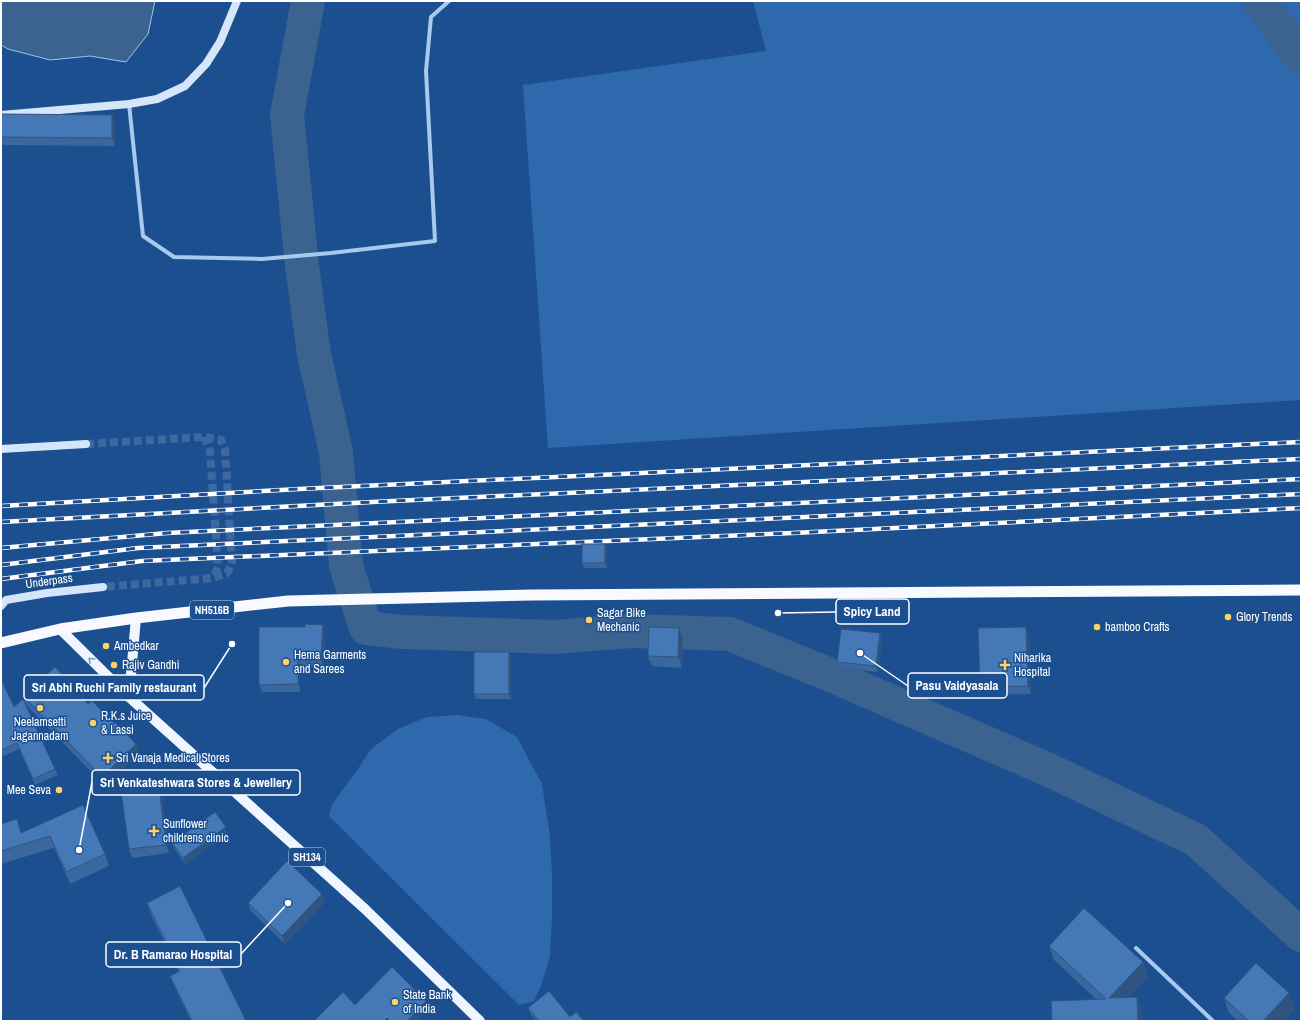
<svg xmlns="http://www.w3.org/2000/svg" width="1302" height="1022" viewBox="0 0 1302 1022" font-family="'Archivo Narrow',sans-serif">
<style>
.green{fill:#2e69ad}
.water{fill:#3c6290;stroke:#9cc4f0}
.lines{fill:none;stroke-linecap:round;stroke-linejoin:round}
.river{stroke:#3c6290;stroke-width:34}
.secondary-tunnel{stroke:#3d69a0;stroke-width:8;stroke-dasharray:8 4;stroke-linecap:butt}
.minor{stroke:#a9c9ee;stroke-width:4}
.secondary{stroke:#d6e6fa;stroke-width:8}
.primary{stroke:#f0f6ff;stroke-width:10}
.trunk{stroke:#f8faff;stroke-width:11}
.rail-casing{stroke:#fff;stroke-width:4.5}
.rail{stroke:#1b4f8f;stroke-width:3;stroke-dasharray:9;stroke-linecap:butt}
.wall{fill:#3a679d}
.shaded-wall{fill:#305480}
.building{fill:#4478b7;stroke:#305480}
.oneway{stroke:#7b9ac1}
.poi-dot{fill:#ffd166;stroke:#1b4f8f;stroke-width:1.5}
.labels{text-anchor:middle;stroke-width:3;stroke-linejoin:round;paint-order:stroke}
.shield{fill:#1b4f8f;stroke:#bbcadd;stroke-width:1}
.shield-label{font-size:11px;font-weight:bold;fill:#fff}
.street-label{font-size:12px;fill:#fff;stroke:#1b4f8f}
.poi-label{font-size:12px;fill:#fff;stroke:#1b4f8f;text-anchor:start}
.leader{fill:none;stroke:#fff;stroke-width:1.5}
.callout-dot{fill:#fff;stroke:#1b4f8f;stroke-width:1.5}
.callout{fill:#1b4f8f;stroke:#fff;stroke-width:1.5}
.callout-label{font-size:13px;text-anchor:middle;font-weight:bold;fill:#fff}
</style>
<rect width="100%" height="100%" fill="#1b4f8f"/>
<g class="green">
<path d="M 753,1 L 1301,1 L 1301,400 L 548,448 L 523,85 L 766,51 Z"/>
<path d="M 457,715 L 486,719 L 517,737 L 542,784 L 550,836 L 552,874 L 552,918 L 550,956 L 542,983 L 534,1001 L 519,1005 L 329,816 L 332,804 L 356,772 L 371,749 L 398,729 L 427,717 Z"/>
</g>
<path class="water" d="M 1,1 L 155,1 L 148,34 L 126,62 L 90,56 L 50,60 L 8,49 L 1,45 Z"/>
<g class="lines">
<g class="river">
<path d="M 308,1 L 287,115 L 302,266 L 314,354 L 336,452 L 346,566 L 366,628 L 403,632 L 554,637 L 631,631 L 730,634 L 828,674 L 1049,770 L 1196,840 L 1301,935"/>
<path d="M 1259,1 L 1301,58"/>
</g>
<g class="secondary-tunnel">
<path d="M 204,437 L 210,451 L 218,567 L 213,578"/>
<path d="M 86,444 L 204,437 L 221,440 L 225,449 L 232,563 L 227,573 L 213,578 L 103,587"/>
</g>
<g class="minor">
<path d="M 129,104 L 143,236 L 174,257 L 262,259 L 331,253 L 435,241 L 426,71 L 431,17 L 449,1"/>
<path d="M 1136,948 L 1213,1021"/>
</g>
<g class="secondary">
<path d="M 1,115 L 129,104 L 157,99 L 185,86 L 206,64 L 220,42 L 237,1"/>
<path d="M 1,449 L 86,444"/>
<path d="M 1,606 L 6,600 L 47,593 L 103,587"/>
</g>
<g class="primary">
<path d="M 60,629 L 129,697 L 365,909 L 480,1021"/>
<path d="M 129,697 L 136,618"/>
</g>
<path class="trunk" d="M 1,643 L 60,629 L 136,618 L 288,601 L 533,595 L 1301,590"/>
<defs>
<g id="rail">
<path d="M 1,506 L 299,489 L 1301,442"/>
<path d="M 1,522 L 372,502 L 1301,459"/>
<path d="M 1,548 L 167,533 L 1301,479"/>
<path d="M 1,565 L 138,548 L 1301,494"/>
<path d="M 1,579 L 142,561 L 793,533 L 1301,508"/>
</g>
</defs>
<use href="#rail" class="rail-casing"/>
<use href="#rail" class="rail"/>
</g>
<g class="wall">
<path d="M 1,114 L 112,115 L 115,123 L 115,146 L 1,145 Z"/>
<path d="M 607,549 L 607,568 L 584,568 L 582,563 Z"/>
<path d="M 679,628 L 683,639 L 682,668 L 652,666 L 648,656 Z"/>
<path d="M 325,632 L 324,667 L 300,666 L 300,692 L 262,692 L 259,685 Z"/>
<path d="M 880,633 L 882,638 L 878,672 L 839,668 L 837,662 Z"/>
<path d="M 1029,635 L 1031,694 L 982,695 L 980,687 Z"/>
<path d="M 509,652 L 511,657 L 511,699 L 476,699 L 474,694 Z"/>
<path d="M 1,679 L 14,707 L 55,769 L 58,775 L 35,785 L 19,749 L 2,757 L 1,756 Z"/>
<path d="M 23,696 L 88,704 L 140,753 L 105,786 L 26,705 Z"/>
<path d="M 159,787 L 162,796 L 169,853 L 132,858 L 129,849 Z"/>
<path d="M 83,805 L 105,854 L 109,866 L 70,884 L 54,848 L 1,864 L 1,824 L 22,833 Z"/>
<path d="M 228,833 L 185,864 L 174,848 L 172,843 Z"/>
<path d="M 322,894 L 325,902 L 285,944 L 251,911 L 248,903 Z"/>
<path d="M 147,903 L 246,1021 L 191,1021 L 174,986 L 170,976 L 179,972 L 150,913 Z"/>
<path d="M 1049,946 L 1143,962 L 1148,977 L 1129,997 L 1137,997 L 1142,1011 L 1143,1021 L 1052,1021 L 1096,999 L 1054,960 Z"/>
<path d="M 1289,993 L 1295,1009 L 1283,1021 L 1238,1021 L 1229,1013 L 1224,998 Z"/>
<path d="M 528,1008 L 570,1017 L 584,1021 L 536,1021 L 531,1015 Z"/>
</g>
<g class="shaded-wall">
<path d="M 112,115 L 115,123 L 115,146 L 112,138 Z"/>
<path d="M 605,544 L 607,549 L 607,568 L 605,563 Z"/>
<path d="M 323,625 L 325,632 L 324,667 L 321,659 Z"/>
<path d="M 1026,627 L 1029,635 L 1031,694 L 1028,686 Z"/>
<path d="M 679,628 L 683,639 L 682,668 L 678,657 Z"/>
<path d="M 880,633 L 882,638 L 878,672 L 876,666 Z"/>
<path d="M 509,652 L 511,657 L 511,699 L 509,694 Z"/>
<path d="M 298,659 L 300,666 L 300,692 L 298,684 Z"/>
<path d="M 136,744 L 140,753 L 105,786 L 102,777 Z"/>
<path d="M 159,787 L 162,796 L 169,853 L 166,845 Z"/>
<path d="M 226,827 L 228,833 L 185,864 L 183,858 Z"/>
<path d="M 322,894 L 325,902 L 285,944 L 282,936 Z"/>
<path d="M 1143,962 L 1148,977 L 1114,1013 L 1109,998 Z"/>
<path d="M 1289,993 L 1295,1009 L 1283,1021 L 1263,1021 Z"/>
<path d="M 1137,997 L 1142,1011 L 1143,1021 L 1138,1021 Z"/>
<path d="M 426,1001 L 429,1008 L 416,1021 L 407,1021 Z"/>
</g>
<g class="building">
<path d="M 1,114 L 112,115 L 112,138 L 1,137 Z"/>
<rect x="582" y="544" width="23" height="19"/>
<path d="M 305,624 L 323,625 L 321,659 L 298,659 L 298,684 L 259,685 L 259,627 L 305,627 Z"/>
<path d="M 649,627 L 679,628 L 678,657 L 648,656 Z"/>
<path d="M 1026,627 L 1028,686 L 980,687 L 978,628 Z"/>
<path d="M 841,629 L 880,633 L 876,666 L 837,662 Z"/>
<rect x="474" y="652" width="35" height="42"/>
<path d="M 55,667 L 88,704 L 92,701 L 115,724 L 116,723 L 136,744 L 102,777 L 23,696 Z"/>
<path d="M 1,679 L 14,707 L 23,699 L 55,769 L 33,779 L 17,743 L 1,750 Z"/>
<path d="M 159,787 L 166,845 L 129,849 L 121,792 Z"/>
<path d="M 83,805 L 105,854 L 66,872 L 50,836 L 1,851 L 1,824 L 17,819 L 21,833 Z"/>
<path d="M 215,812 L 226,827 L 183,858 L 172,843 Z"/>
<path d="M 287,861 L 322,894 L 282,936 L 248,903 Z"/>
<path d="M 180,886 L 246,1021 L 192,1021 L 170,976 L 180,971 L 147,903 Z"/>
<path d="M 1084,908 L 1143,962 L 1109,998 L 1137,997 L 1138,1021 L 1052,1021 L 1051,1001 L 1106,999 L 1049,946 Z"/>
<path d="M 1256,963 L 1289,993 L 1263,1021 L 1249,1021 L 1224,998 Z"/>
<path d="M 392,967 L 426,1001 L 407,1021 L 390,1021 L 387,1018 L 384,1021 L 314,1021 L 343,992 L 355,1005 Z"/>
<path d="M 549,991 L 570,1017 L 576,1012 L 584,1021 L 539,1021 L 528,1008 Z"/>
</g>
<defs><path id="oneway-chevron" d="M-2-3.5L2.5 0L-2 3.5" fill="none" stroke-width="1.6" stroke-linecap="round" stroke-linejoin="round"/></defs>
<use class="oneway" href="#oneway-chevron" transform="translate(91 660) rotate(-135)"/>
<g class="poi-dot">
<circle cx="1228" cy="617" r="4"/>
<circle cx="589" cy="620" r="4"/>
<circle cx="1097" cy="627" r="4"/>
<circle cx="106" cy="646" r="4"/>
<circle cx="286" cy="662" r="4"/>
<circle cx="114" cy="665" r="4"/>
<path d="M1003 659h4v4h4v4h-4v4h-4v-4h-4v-4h4z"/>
<circle cx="40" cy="708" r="4"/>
<circle cx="93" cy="723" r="4"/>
<path d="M106 752h4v4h4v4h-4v4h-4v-4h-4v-4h4z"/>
<circle cx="59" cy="790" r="4"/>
<path d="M152 825h4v4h4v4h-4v4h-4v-4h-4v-4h4z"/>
<circle cx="395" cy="1002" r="4"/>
</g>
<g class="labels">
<g class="shield">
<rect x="190" y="601" width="44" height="18" rx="3"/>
<rect x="289" y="848" width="36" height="18" rx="3"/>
</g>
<g class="shield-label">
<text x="212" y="614">NH516B</text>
<text x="307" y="861">SH134</text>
</g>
<g class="street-label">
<text transform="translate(49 581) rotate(-8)" y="4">Underpass</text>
</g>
<g class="poi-label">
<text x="597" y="617">Sagar Bike<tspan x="597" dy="14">Mechanic</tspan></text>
<text x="1236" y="621">Glory Trends</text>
<text x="1105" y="631">bamboo Crafts</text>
<text x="114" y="650">Ambedkar</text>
<text x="294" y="659">Hema Garments<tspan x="294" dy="14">and Sarees</tspan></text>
<text x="1014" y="662">Niharika<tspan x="1014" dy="14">Hospital</tspan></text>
<text x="122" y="669">Rajiv Gandhi</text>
<text x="101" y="720">R.K.s Juice<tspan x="101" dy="14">&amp; Lassi</tspan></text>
<text x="40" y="726" text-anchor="middle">Neelamsetti<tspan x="40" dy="14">Jagannadam</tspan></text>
<text x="116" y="762">Sri Vanaja Medical Stores</text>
<text x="51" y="794" text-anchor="end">Mee Seva</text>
<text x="163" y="828">Sunflower<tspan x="163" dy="14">childrens clinic</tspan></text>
<text x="403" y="999">State Bank<tspan x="403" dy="14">of India</tspan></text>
</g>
</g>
<path class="leader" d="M778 613L836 612M860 653L908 686M232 644L204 688M79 850L92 782M288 903L241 954"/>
<g class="callout-dot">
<circle cx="778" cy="613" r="4"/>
<circle cx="860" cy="653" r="4"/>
<circle cx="232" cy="644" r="4"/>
<circle cx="79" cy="850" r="4"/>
<circle cx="288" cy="903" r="4"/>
</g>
<g class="callout">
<rect x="836" y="599" width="73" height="25" rx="4"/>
<rect x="908" y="673" width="99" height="25" rx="4"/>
<rect x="24" y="675" width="180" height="25" rx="4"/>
<rect x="92" y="770" width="208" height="25" rx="4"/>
<rect x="106" y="942" width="135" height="25" rx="4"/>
</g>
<g class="callout-label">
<text x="872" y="616">Spicy Land</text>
<text x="957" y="690">Pasu Vaidyasala</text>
<text x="114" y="692">Sri Abhi Ruchi Family restaurant</text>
<text x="196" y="787">Sri Venkateshwara Stores &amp; Jewellery</text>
<text x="173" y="959">Dr. B Ramarao Hospital</text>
</g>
<rect width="1302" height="1022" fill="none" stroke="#ffffff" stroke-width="4"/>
</svg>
